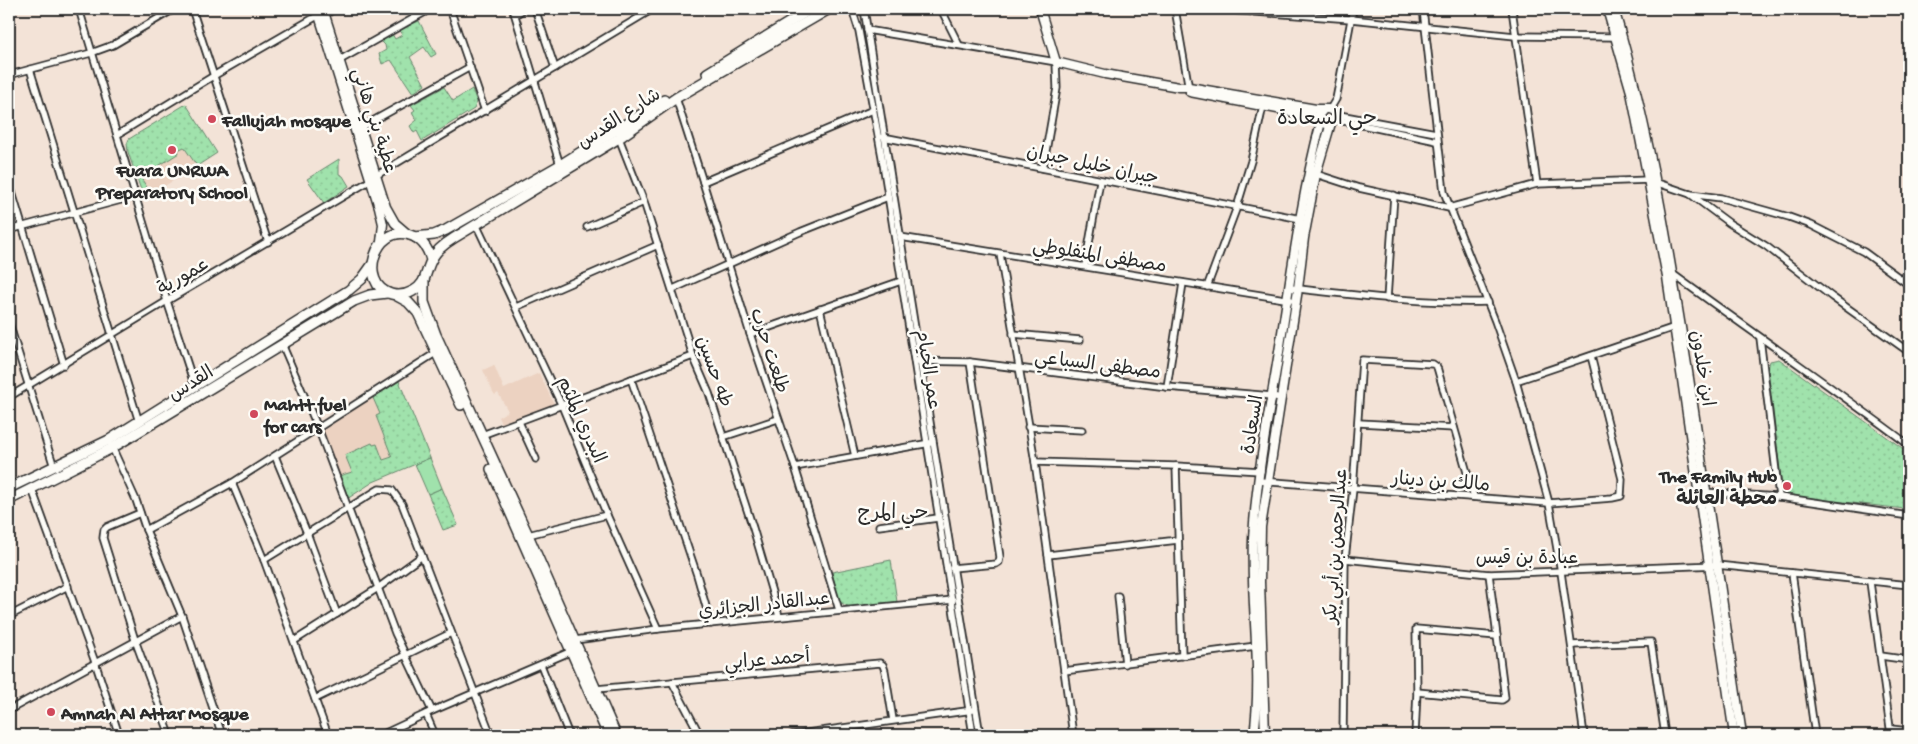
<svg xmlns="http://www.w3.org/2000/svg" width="1918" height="744" viewBox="0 0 1918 744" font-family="'Gochi Hand','Playpen Sans Arabic',sans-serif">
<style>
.built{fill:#ecd2c1}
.park{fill:url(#park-dots);stroke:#66866c}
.pitch{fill:#a0e2ac;stroke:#66866c}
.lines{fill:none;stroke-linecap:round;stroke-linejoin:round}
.street-casing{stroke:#2b2b2b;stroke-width:9}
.secondary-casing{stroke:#2b2b2b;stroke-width:11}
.primary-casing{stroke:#2b2b2b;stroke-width:12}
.street{stroke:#fdfcf7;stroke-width:5.5}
.secondary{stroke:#fdfcf7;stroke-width:8}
.primary{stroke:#fdfcf7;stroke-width:9}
.poi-dot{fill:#d1495b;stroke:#fdfcf7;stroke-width:2}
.labels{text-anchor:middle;stroke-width:5;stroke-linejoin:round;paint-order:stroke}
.street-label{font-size:19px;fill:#2b2b2b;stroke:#fdfcf7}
.poi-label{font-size:19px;font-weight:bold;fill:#2b2b2b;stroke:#fdfcf7;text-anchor:start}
.neighbourhood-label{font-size:20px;fill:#2b2b2b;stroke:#fdfcf7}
.quarter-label{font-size:21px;fill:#2b2b2b;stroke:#fdfcf7}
</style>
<defs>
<pattern id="park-dots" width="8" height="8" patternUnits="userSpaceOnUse" patternTransform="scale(1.25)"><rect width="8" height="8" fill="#a0e2ac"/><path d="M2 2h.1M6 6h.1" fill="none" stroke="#8ac294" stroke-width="1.8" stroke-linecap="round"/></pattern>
</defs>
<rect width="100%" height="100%" fill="#f3e3d7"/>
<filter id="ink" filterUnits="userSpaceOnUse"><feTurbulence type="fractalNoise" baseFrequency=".02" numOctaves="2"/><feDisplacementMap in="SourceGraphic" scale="10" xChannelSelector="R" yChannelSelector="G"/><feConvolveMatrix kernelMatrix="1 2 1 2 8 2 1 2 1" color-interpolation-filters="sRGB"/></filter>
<g filter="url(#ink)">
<g class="built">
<path d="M 186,104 L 217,153 L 144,199 L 128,153 L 127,144 L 129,139 Z"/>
<path d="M 494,365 L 504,389 L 539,373 L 554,404 L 501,423 L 498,417 L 508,411 L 498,393 L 495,395 L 493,392 L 483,370 Z"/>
<path d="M 399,381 L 458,525 L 443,530 L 415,464 L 373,482 L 347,499 L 322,430 Z"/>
</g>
<g class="park">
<path d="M 419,21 L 436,54 L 431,57 L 424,47 L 410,57 L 425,85 L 413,93 L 391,60 L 382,64 L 379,54 L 386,50 L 385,45 L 381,41 L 392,34 L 395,39 L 402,35 L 399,30 Z"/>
<path d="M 444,87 L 453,101 L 472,89 L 477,102 L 474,109 L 422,141 L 417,131 L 414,133 L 410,126 L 417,120 L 412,112 L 415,110 L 411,105 Z"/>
<path d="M 186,104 L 217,153 L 197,166 L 184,147 L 178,150 L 179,153 L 146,174 L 144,171 L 139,175 L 152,195 L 144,199 L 128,152 L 127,144 L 129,139 Z"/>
<path d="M 339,159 L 339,174 L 343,176 L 349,186 L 324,203 L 307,179 Z"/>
<path d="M 1779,359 L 1909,453 L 1909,472 L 1906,476 L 1905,509 L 1783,495 L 1768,369 L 1770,361 Z"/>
<path d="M 399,381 L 430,458 L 373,482 L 347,499 L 339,476 L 352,472 L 345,455 L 372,443 L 373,445 L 377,444 L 383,460 L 392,457 L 376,416 L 380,414 L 373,398 Z"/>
<path d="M 442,488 L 458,525 L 443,530 L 428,494 Z"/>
<path d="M 891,560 L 897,602 L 852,608 L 839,602 L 832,572 Z"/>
</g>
<path class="pitch" d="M 430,458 L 442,488 L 428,494 L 415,464 Z"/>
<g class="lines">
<defs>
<g id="street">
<path d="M 79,9 L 167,301 L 195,387"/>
<path d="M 192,9 L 268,242"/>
<path d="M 450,9 L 485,111"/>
<path d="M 513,9 L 560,165"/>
<path d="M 535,9 L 555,68"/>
<path d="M 852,9 L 859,31 L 882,157 L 973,735"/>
<path d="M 864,9 L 980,735"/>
<path d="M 941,9 L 959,45"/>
<path d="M 1175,9 L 1189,89"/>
<path d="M 1215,9 L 1351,19 L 1515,36 L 1614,37"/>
<path d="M 1423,9 L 1444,192 L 1495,321 L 1516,381 L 1549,503 L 1561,572 L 1584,735"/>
<path d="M 1512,9 L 1537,184"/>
<path d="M 325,14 L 335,9"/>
<path d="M 515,15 L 524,9"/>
<path d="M 867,30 L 1056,62 L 1057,88 L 1043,168"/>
<path d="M 340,60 L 425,12"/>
<path d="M 30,69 L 139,422"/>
<path d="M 9,75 L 91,53 L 113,45 L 174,9"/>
<path d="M 676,98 L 703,182 L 750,334 L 795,467 L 839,610"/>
<path d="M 1330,109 L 1336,99 L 1338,89 L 1353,9"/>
<path d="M 1334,114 L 1436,133"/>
<path d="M 1334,119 L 1437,141"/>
<path d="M 362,127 L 470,67"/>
<path d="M 117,135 L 215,75 L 319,15"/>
<path d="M 883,137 L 1301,219"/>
<path d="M 619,138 L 644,202 L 693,356 L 709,393 L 753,528 L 779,616"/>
<path d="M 1316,174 L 1359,188 L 1449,208 L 1537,184 L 1649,180 L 1690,194 L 1721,198 L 1789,217 L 1811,225 L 1864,252 L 1909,285"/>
<path d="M 377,175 L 653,9"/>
<path d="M 9,182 L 64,365"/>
<path d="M 703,182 L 873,110"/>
<path d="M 1690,194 L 1729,223 L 1766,246 L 1832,297 L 1909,352"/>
<path d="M 476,224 L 562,406 L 607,515 L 658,629"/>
<path d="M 587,227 L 644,202"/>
<path d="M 9,230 L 136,196"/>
<path d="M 900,237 L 1291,300"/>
<path d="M 1000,254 L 1035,462 L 1073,735"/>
<path d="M 1085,266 L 1100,181"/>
<path d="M 1674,275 C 1752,332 1832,387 1909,445"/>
<path d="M 1207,287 L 1237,207 L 1251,161 L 1263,106"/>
<path d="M 1289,288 C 1355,295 1421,304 1488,302"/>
<path d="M 673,289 L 800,232 L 888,197"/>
<path d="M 1387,299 L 1394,195"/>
<path d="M 516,307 L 658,245"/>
<path d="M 820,309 L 855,456"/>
<path d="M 9,323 L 54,467"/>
<path d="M 750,334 L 901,281"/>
<path d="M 1013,334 L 1080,340"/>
<path d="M 1760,338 L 1779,497"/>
<path d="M 282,344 L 318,428 L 395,633 L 432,711"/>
<path d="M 915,361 L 970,362 L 1167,387 L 1272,396 L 1280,398"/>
<path d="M 631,379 L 697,575 L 711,624"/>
<path d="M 1516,381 L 1675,327"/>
<path d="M 1167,387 L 1183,283"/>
<path d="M 9,397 L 167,301 L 371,180"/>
<path d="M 519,422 L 536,459"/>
<path d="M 1359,423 L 1454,428"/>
<path d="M 1028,427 L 1082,430"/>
<path d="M 482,435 L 693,356"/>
<path d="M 723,437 L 778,419"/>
<path d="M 111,445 L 136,500 L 146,530 L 182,616 L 222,735"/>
<path d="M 275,456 L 307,533 L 337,614"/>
<path d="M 1035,462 L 1176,466 L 1261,471"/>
<path d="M 1176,466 L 1182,656"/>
<path d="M 795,467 L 930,443"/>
<path d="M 1259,481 L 1549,503 L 1612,498 L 1621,496 L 1622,479 L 1591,356"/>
<path d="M 232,483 L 264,560 L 328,735"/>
<path d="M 32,489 L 95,662 L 119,735"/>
<path d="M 1703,492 L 1779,497 L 1909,516"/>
<path d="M 140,513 L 107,527 L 104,530 L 103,538 L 135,640 L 170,735"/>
<path d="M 879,526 L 938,518"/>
<path d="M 146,530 L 232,483 L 437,352"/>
<path d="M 528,535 L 607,515"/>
<path d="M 1048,555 L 1178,540"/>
<path d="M 1345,559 L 1489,574 L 1717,565 L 1909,585"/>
<path d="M 264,560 L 379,489 L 392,490 L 402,504 L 491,735"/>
<path d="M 952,568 L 996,564 L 999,562 L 1000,557 L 970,362"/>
<path d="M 1792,573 L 1815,735"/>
<path d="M 1870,582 L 1891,735"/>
<path d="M 1118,596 L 1125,664"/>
<path d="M 9,616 L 68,586"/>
<path d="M 575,640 L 658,629 L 953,600"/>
<path d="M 294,641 L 378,588 L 422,556"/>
<path d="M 1572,645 L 1651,642 L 1665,735"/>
<path d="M 1881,656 L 1909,660"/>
<path d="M 541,665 L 569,735"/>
<path d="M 1064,671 L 1256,646"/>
<path d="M 672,682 L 700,735"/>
<path d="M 596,689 L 880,663 L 883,665 L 885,671 L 893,720"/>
<path d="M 1417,692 L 1502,700 L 1505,698 L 1489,574"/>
<path d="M 315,699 L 451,633"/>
<path d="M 9,710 L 182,616"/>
<path d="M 426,714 L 435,735"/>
<path d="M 1891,729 L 1909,731"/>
<path d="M 381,735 L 432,711 L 572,651"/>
<path d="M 792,735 L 973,710"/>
<path d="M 1343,735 L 1345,559 L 1353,489 L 1362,360 L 1433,364 L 1437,367 L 1474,497"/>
<path d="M 1415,735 L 1417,692 L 1416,629 L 1497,636"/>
</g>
<g id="secondary">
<path d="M 317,9 L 379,207 L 383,224 L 381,242"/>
<path d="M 323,9 L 386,207 L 395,223 L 409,235"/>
<path d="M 1040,9 L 1056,62 L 1105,74 L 1179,87 L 1189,87 L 1316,109 L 1328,109 L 1333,111 L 1335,117 L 1331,123 L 1326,124 L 1320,120 L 1319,115 L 1324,109"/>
<path d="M 1607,9 L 1631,92 L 1667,277 L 1734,735"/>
<path d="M 1614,9 C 1651,134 1671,262 1691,391 C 1708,506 1726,620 1742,735"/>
<path d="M 1190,92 L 1313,116 L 1320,120"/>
<path d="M 1254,735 C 1263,670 1250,604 1253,539 C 1256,477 1269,414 1279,352 C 1291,276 1301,197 1321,122"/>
<path d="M 1265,735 L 1260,582 L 1261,527 L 1298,289 L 1304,238 L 1316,174 L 1331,123"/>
</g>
<g id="primary">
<path d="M 707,73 L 811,9"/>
<path d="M 415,237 L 434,235 L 446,230 L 560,165 L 664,100"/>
<path d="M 431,260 C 428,248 422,239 410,235 C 375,223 357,284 391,294 C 398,296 406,295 413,291 C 427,284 425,271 432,259 C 436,250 446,243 454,238 L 619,138 L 676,98 L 829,9"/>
<path d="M 424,282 L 424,302 L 436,335 L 528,535 L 616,735"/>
<path d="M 397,296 L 408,302 L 418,313 L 461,405"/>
<path d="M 491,469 L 608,735"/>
<path d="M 9,488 L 109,440 L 349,290 L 362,279 L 372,265"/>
<path d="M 9,500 L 112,448 L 354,301 L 370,295 L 387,293"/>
</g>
</defs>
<use href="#street" class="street-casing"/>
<use href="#secondary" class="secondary-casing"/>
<use href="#primary" class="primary-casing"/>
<use href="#street" class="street"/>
<use href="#secondary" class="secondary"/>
<use href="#primary" class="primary"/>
</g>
</g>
<g class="poi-dot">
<circle cx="212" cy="119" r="5"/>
<circle cx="172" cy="150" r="5"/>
<circle cx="254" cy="414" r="5"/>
<circle cx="1787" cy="486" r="5"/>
<circle cx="51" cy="712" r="5"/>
</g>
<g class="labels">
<g class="street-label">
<text transform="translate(618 117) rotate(-33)" y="7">شارع القدس</text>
<text transform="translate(376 120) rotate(72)" y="7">عطية بني هاني</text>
<text transform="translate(1093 163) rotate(12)" y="7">جبران خليل جبران</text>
<text transform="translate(1100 254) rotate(9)" y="7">مصطفى المنفلوطي</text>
<text transform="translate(182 275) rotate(-30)" y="7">عمورية</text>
<text transform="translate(771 350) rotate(72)" y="7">طلعت حرب</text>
<text transform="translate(1098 363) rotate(7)" y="7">مصطفى السباعي</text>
<text transform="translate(1704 368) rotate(81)" y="7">ابن خلدون</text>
<text transform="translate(930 369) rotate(81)" y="7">عمر الخيام</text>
<text transform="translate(716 371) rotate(70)" y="7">طه حسين</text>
<text transform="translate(190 382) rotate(-32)" y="7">القدس</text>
<text transform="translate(583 419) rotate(66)" y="7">البدري الملثم</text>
<text transform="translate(1251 424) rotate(-81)" y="7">السعادة</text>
<text transform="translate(1441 480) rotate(4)" y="7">مالك بن دينار</text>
<text transform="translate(1334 546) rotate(-86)" y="7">عبدالرحمن بن أبي بكر</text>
<text x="1527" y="563">عبادة بن قيس</text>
<text transform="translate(764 603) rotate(-6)" y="7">عبدالقادر الجزائري</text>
<text transform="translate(767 658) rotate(-5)" y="7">أحمد عرابي</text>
</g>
<g class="poi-label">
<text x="222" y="126">Fallujah mosque</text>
<text x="172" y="176" text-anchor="middle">Fuara UNRWA<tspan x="172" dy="22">Preparatory School</tspan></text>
<text x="264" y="410">Mahtt fuel<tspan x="264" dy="22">for cars</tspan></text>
<text x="1777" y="482" text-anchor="end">The Family Hub<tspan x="1777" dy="22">محطة العائلة</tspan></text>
<text x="61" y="719">Amnah Al Attar Mosque</text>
</g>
<g class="neighbourhood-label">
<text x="893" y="518">حي المرج</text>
</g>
<g class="quarter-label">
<text x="1327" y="124">حي السعادة</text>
</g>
</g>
<rect width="1918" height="744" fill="none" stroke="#fdfcf7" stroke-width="30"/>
<rect x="15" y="15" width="1888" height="714" fill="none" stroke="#2b2b2b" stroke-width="2" filter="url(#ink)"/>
</svg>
